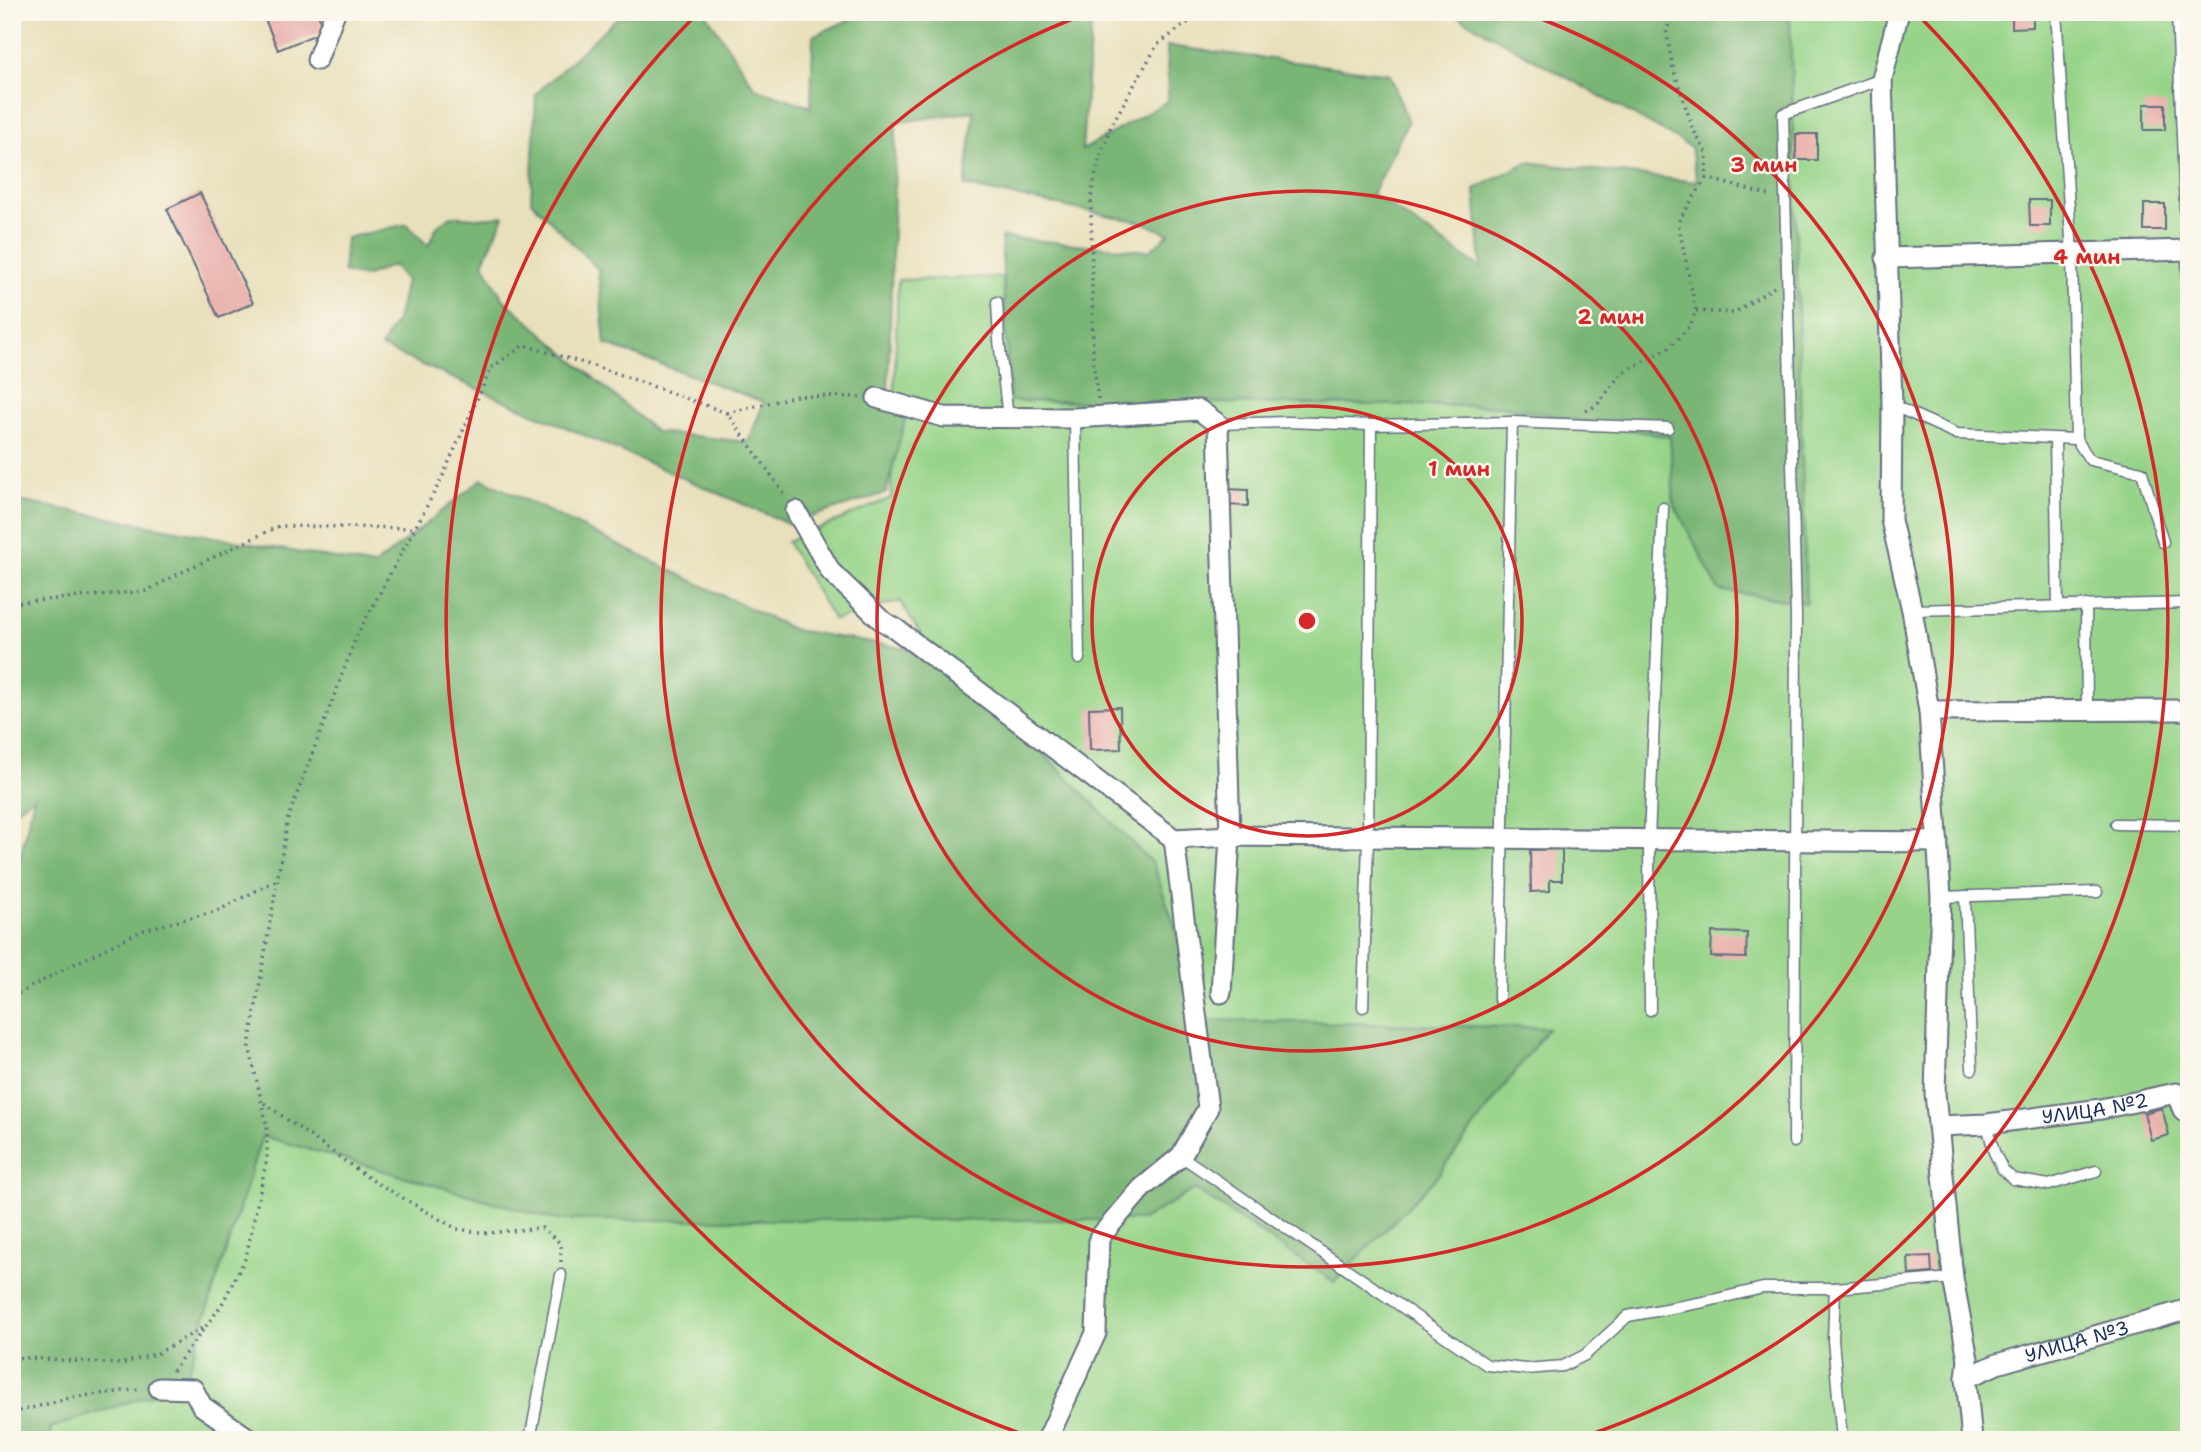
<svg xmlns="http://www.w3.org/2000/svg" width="2201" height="1452" viewBox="0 0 2201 1452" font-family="'Shantell Sans',sans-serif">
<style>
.green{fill:#97d489;stroke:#598274;stroke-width:2}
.forest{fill:#79b675;stroke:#4a726a;stroke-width:2}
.building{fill:#e9aeaa}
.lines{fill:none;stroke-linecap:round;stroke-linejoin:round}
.lane-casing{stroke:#636d7f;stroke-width:13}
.street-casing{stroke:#636d7f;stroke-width:23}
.path{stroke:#636d7f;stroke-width:3.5;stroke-dasharray:2 5;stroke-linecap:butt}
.lane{stroke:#fff;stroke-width:10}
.street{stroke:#fff;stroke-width:19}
.ring{fill:none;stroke:#d62828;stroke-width:3.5}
.labels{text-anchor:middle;stroke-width:5;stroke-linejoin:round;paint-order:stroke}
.street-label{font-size:19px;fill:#1b2f5e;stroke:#fbf7ec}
.centre{fill:#d62828;stroke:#fbf7ec;stroke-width:3.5}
.ring-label{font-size:21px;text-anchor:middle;font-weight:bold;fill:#d62828;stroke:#fbf7ec;stroke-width:5;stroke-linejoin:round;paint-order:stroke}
</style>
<rect width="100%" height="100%" fill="#fbf7ec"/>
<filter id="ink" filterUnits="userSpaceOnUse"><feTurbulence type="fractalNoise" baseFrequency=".0143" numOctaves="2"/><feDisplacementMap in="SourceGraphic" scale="14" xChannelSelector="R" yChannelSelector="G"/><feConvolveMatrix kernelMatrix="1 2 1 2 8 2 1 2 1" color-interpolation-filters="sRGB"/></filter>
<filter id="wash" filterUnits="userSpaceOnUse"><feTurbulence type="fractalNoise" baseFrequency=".00686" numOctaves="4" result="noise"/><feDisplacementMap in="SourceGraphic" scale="28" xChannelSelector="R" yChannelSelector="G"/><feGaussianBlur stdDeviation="1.57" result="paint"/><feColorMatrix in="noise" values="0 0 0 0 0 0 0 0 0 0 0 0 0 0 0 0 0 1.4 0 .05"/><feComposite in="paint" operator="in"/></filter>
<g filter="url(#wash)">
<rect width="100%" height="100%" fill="#e8e0bb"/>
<path class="green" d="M 1692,12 L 2189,12 L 2189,1440 L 51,1440 L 50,1428 L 184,1384 L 262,1135 L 557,1220 L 1142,1220 L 1195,1189 L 1335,1282 L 1547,1028 L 1207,1020 L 1153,864 L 1009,719 L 932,653 L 900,601 L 834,620 L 787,542 L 891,498 L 898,280 L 1003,277 L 1010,401 L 1502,406 L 1670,437 L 1674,504 L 1805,602 L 1790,18 L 1693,18 Z"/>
<g class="forest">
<path d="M 645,12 L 705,12 L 755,88 L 811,107 L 813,36 L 867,12 L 1092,12 L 1082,150 L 1168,101 L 1167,46 L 1390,74 L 1408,122 L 1372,194 L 1481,268 L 1475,189 L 1527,162 L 1697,182 L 1691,147 L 1450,12 L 1692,12 L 1693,18 L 1790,18 L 1806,603 L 1719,590 L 1674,504 L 1670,437 L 1502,406 L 1010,401 L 1001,237 L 1149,251 L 1169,234 L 1145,223 L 965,186 L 974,111 L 896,123 L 888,392 L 907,412 L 886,493 L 789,524 L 381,347 L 398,317 L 406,280 L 393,265 L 365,277 L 343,272 L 346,238 L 407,224 L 428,246 L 436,228 L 451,216 L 476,218 L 504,216 L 483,263 L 503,299 L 656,432 L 748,442 L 764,402 L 605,344 L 598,269 L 531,201 L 536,94 L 616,19 Z"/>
<path d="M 482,479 L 794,630 L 932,653 L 1009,719 L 1153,864 L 1207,1020 L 1548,1028 L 1435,1179 L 1334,1282 L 1195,1189 L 1142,1220 L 557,1220 L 262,1136 L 184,1384 L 50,1428 L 51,1440 L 12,1440 L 12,883 L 16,875 L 34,797 L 12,812 L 12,500 L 374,566 Z"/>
</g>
<g id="blocks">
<g class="building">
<path d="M 262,12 L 317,12 L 324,31 L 278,50 Z"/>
<path d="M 2012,12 L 2033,12 L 2033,27 L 2012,28 Z"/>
<rect x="2144" y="104" width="21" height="26"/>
<rect x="1796" y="134" width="21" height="26"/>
<path d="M 200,193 L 253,303 L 219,318 L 167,209 Z"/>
<path d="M 2029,200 L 2050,200 L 2050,226 L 2030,226 Z"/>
<rect x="2144" y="204" width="21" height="26"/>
<path d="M 1225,489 L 1248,490 L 1248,506 L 1225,505 Z"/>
<path d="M 1120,707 L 1121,749 L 1090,750 L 1089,708 Z"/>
<path d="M 1562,849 L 1562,880 L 1550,880 L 1550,891 L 1531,892 L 1530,850 Z"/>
<path d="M 1712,932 L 1747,933 L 1746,958 L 1711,957 Z"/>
<path d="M 2162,1108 L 2169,1135 L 2151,1140 L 2144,1113 Z"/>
<path d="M 1931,1256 L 1932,1273 L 1909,1275 L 1908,1257 Z"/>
</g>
</g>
</g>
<g filter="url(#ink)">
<use href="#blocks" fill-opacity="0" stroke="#636d7f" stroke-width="2"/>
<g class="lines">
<defs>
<g id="lane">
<path d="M 2056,12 L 2072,253 L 2076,439 L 2090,460 L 2142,472 L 2163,542"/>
<path d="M 2177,12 L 2189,309"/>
<path d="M 997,302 L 999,340 L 1008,418"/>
<path d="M 1892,405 L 1957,434 L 2076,439"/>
<path d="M 1075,418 L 1079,659"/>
<path d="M 1218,424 L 1287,422 L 1371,425 L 1512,422 L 1668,428"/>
<path d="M 2055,440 L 2058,606"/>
<path d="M 2086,605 L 2087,710"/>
<path d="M 1912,610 L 2189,603"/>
<path d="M 2116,824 L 2189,825"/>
<path d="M 1965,896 L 1972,1069"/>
<path d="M 1941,897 L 2097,892"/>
<path d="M 1499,999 L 1512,422"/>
<path d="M 1363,1007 L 1368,838 L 1371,425"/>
<path d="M 1650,1010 L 1649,840 L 1663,508"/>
<path d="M 1987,1124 L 1994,1152 L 2003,1170 L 2013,1179 L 2049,1185 L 2096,1171"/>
<path d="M 1794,1142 L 1796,616 L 1783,114 L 1882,79"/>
<path d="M 1181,1156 L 1487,1365 L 1526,1369 L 1563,1366 L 1585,1355 L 1628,1316 L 1704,1302 L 1763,1288 L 1835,1288 L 1953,1278"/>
<path d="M 1835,1288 L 1833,1340 L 1842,1440"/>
<path d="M 530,1440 L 561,1275"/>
</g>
<g id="street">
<path d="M 1899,12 L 1882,79 L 1892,405 L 1891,520 L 1912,610 L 1929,711 L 1941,897 L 1935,1093 L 1953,1278 L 1968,1359 L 1966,1378 L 1972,1440"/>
<path d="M 317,60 L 335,12"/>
<path d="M 1886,258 L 2189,250"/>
<path d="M 877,398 L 944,417 L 1075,418 L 1199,410 L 1218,424 L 1230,836 L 1221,993"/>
<path d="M 796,511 L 831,572 L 881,620 L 896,629 L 1174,839 L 1208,1108 L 1181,1156 L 1142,1188 L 1099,1238 L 1096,1333 L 1047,1440"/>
<path d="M 1929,711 L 2189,710"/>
<path d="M 1174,839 L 1230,836 L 1938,842"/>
<path id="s1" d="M 1938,1126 L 1987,1124 L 2101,1109 L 2176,1093 L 2183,1110 L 2189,1114"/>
<path id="s2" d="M 1966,1378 L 1997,1364 L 2189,1309"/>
<path d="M 159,1388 L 193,1389 L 202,1406 L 251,1440"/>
</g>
</defs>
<use href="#lane" class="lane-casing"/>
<use href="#street" class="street-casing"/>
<g class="path">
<path d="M 1706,178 L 1772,196"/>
<path d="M 1696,311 L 1734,313 L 1774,287"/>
<path d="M 1098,399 L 1093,360 L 1091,198 L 1098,163 L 1111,126 L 1157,45 L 1202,12"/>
<path d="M 1586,411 L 1597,405 L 1622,373 L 1670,347 L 1690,326 L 1696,311 L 1678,222 L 1706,178 L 1707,154 L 1693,129 L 1673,68 L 1666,30 L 1676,12"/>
<path d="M 727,413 L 797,396 L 860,397"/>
<path d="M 12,603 L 146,591 L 178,574 L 279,526 L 415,528"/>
<path d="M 12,997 L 64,969 L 143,930 L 217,911 L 277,880"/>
<path d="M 264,1103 L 370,1179 L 457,1229 L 487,1233 L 542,1228 L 561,1244 L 561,1262"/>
<path d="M 12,1357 L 121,1364 L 158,1353 L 204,1327"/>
<path d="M 172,1371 L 221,1306 L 246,1257 L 267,1158 L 267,1126 L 249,1046 L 288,818 L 357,635 L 441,480 L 491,368 L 524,345 L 613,372 L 727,413 L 786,496"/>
<path d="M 12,1413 L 74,1397 L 141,1389"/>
</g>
<use href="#lane" class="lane"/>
<use href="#street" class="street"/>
</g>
</g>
<g class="ring">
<circle cx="1307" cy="621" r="215"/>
<circle cx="1307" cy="621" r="430"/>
<path d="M1528 14A646 646 0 1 1 1086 14"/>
<path d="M1034 1438A861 861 0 0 1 693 18M1921 18A861 861 0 0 1 1580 1438"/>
</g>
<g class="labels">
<g class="street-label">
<text dy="7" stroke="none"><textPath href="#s1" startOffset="158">УЛИЦА №2</textPath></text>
<text dy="7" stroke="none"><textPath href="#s2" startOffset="117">УЛИЦА №3</textPath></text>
</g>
</g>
<circle cx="1307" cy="621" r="10" class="centre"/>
<g class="ring-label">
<text x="1764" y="172">3 мин</text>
<text x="2087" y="264">4 мин</text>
<text x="1611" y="324">2 мин</text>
<text x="1459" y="476">1 мин</text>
</g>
<rect width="2201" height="1452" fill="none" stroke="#fbf7ec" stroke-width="42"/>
</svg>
